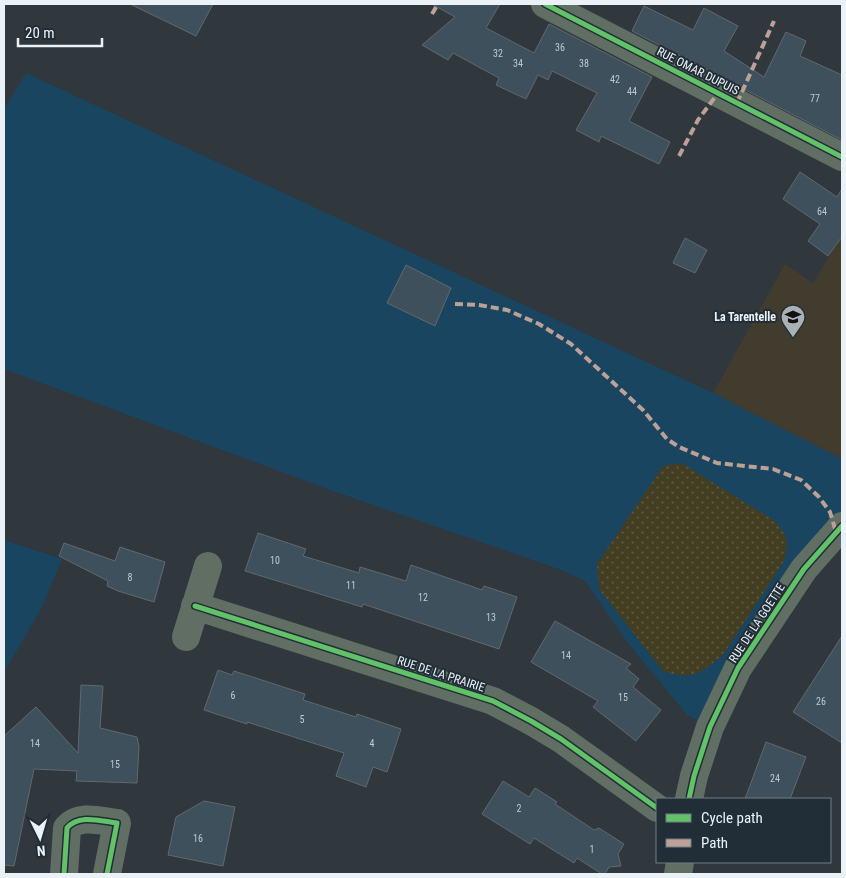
<svg xmlns="http://www.w3.org/2000/svg" width="846" height="878" viewBox="0 0 846 878" font-family="'Roboto Condensed',sans-serif">
<style>
.education{fill:#423c2e}
.green{fill:#1a4561}
.sand{fill:url(#sand-dots)}
.building{fill:#3d505c;stroke:#62686d}
.lines{fill:none;stroke-linecap:round;stroke-linejoin:round}
.minor{stroke:#606e64;stroke-width:28}
.quiet{stroke:#bda197;stroke-width:4;stroke-dasharray:8 4;stroke-linecap:butt}
.cycleway-casing{stroke:#222e37;stroke-width:8}
.cycleway{stroke:#61c268;stroke-width:5}
.labels{text-anchor:middle;stroke-width:4;stroke-linejoin:round;paint-order:stroke}
.number-label{font-size:10px;fill:#bfcad1}
.street-label{font-size:12px;fill:#eaf2f8;stroke:#222e37}
.poi-label{font-size:12px;font-weight:bold;fill:#eaf2f8;stroke:#222e37;text-anchor:end}
</style>
<defs>
<pattern id="sand-dots" width="8" height="8" patternUnits="userSpaceOnUse" patternTransform="scale(1.25)"><rect width="8" height="8" fill="#433d22"/><path d="M2 2h.1M6 6h.1" fill="none" stroke="#5e5a43" stroke-width="1.8" stroke-linecap="round"/></pattern>
</defs>
<rect width="100%" height="100%" fill="#30373d"/>
<path class="education" d="M 842,235 L 842,459 L 713,393 L 785,264 L 813,283 Z"/>
<g class="green">
<path d="M 26,73 L 713,393 L 842,459 L 842,526 L 710,727 L 686,714 L 625,639 L 585,581 L 559,569 L 330,490 L 4,369 L 4,109 Z"/>
<path d="M 4,540 L 62,559 L 41,609 L 4,672 Z"/>
</g>
<path class="sand" d="M 675,464 L 683,464 L 775,521 C 788,538 789,541 784,561 L 723,655 C 701,673 691,681 663,671 L 599,589 L 597,564 L 663,466 Z"/>
<g class="building">
<path d="M 130,4 L 213,4 L 196,36 Z"/>
<path d="M 432,4 L 500,4 L 486,28 L 534,53 L 549,24 L 652,77 L 629,121 L 670,142 L 659,164 L 601,136 L 599,142 L 576,130 L 597,93 L 552,71 L 548,80 L 538,75 L 526,99 L 496,85 L 499,78 L 453,53 L 448,60 L 422,45 L 455,17 Z"/>
<path d="M 644,6 L 693,30 L 704,8 L 738,26 L 724,51 L 764,77 L 786,32 L 806,41 L 800,56 L 842,75 L 842,140 L 632,31 Z"/>
<path d="M 800,172 L 837,197 L 842,189 L 842,240 L 841,238 L 828,256 L 808,241 L 820,224 L 783,199 Z"/>
<path d="M 685,238 L 707,250 L 695,273 L 673,263 Z"/>
<path d="M 406,265 L 451,288 L 435,326 L 387,303 Z"/>
<path d="M 258,533 L 306,549 L 303,556 L 359,573 L 360,567 L 406,581 L 411,565 L 482,590 L 484,586 L 517,597 L 499,649 L 363,604 L 362,607 L 245,571 Z"/>
<path d="M 64,543 L 115,561 L 120,547 L 165,562 L 154,602 L 118,591 L 107,586 L 108,581 L 59,556 Z"/>
<path d="M 555,621 L 631,664 L 626,668 L 639,679 L 633,687 L 661,710 L 636,741 L 593,707 L 598,701 L 531,662 Z"/>
<path d="M 842,636 L 842,743 L 793,712 Z"/>
<path d="M 218,670 L 232,675 L 234,671 L 305,694 L 303,700 L 356,717 L 357,714 L 401,729 L 387,772 L 373,767 L 366,787 L 336,776 L 344,753 L 247,722 L 247,724 L 204,710 Z"/>
<path d="M 81,685 L 103,686 L 100,728 L 137,737 L 139,747 L 137,783 L 76,781 L 77,771 L 34,769 L 14,866 L 4,865 L 4,736 L 36,707 L 78,753 Z"/>
<path d="M 766,742 L 806,757 L 790,799 L 745,799 Z"/>
<path d="M 503,781 L 529,797 L 535,788 L 557,802 L 555,804 L 594,830 L 599,828 L 624,844 L 618,854 L 621,866 L 609,867 L 605,874 L 602,874 L 577,858 L 574,863 L 534,838 L 530,844 L 482,814 Z"/>
<path d="M 204,801 L 235,807 L 223,866 L 168,855 L 176,817 Z"/>
</g>
<g class="lines">
<g class="minor">
<path d="M 545,4 L 842,157"/>
<path d="M 195,606 L 493,701 L 531,721 L 561,739 L 657,808"/>
<path d="M 186,637 L 208,566"/>
<path d="M 689,799 L 694,776 L 710,727 L 738,668 L 804,569 L 842,526"/>
<path d="M 64,874 L 67,828 C 79,814 100,821 117,823 L 107,874"/>
<path d="M 678,874 L 680,862"/>
</g>
<g class="quiet">
<path d="M 432,14 L 438,4"/>
<path d="M 737,103 L 774,21"/>
<path d="M 679,156 L 698,120 L 718,93"/>
<path d="M 455,304 L 479,305 L 507,310 L 539,324 L 571,344 L 643,410 L 667,439 L 679,447 L 717,463 L 773,469 L 801,480 L 819,497 L 830,512 L 836,532"/>
</g>
<defs>
<g id="cycleway">
<path d="M 545,4 L 842,157"/>
<path d="M 195,606 L 493,701 L 531,721 L 561,739 L 657,808"/>
<path d="M 689,799 L 694,776 L 710,727 L 738,668 L 804,569 L 842,526"/>
<path d="M 64,874 L 67,828 C 79,814 100,821 117,823 L 107,874"/>
</g>
</defs>
<use href="#cycleway" class="cycleway-casing"/>
<use href="#cycleway" class="cycleway"/>
</g>
<defs>
<symbol id="school-pin" viewBox="-11 -11 22 30"><path d="M0 17L-7.5 6A9.5 9.5 0 1 1 7.5 6Z" fill="#a9b1b7" stroke="#222e37"/><path d="M0-5L7-2L0 1L-7-2ZM-4 1L0 2.5L4 1V4Q0 6-4 4Z" fill="#111"/></symbol>
</defs>
<g fill-rule="evenodd">
<use href="#school-pin" x="779" y="303" width="28" height="38"/>
</g>
<g class="labels">
<g class="number-label">
<text x="560" y="51">36</text>
<text x="498" y="57">32</text>
<text x="518" y="67">34</text>
<text x="584" y="67">38</text>
<text x="615" y="83">42</text>
<text x="632" y="95">44</text>
<text x="815" y="102">77</text>
<text x="822" y="215">64</text>
<text x="275" y="564">10</text>
<text x="130" y="581">8</text>
<text x="351" y="589">11</text>
<text x="423" y="601">12</text>
<text x="491" y="621">13</text>
<text x="566" y="659">14</text>
<text x="233" y="699">6</text>
<text x="623" y="701">15</text>
<text x="821" y="705">26</text>
<text x="302" y="723">5</text>
<text x="35" y="747">14</text>
<text x="372" y="747">4</text>
<text x="115" y="768">15</text>
<text x="775" y="782">24</text>
<text x="519" y="812">2</text>
<text x="198" y="842">16</text>
<text x="592" y="853">1</text>
</g>
<g class="street-label">
<text transform="translate(698 71) rotate(27)" y="4">RUE OMAR DUPUIS</text>
<text transform="translate(757 623) rotate(-57)" y="4">RUE DE LA GOETTE</text>
<text transform="translate(441 674) rotate(18)" y="4">RUE DE LA PRAIRIE</text>
</g>
<g class="poi-label">
<text x="776" y="321">La Tarentelle</text>
</g>
</g>
<rect width="846" height="878" fill="none" stroke="#eaf2f8" stroke-width="10"/>
<rect x="656" y="798" width="175" height="65" fill="#222e37" stroke="#727c84"/>
<rect x="666" y="814" width="25" height="8" fill="#61c268" stroke="#727c84"/>
<text x="701" y="823" font-size="15" fill="#eaf2f8">Cycle path</text>
<rect x="666" y="839" width="25" height="8" fill="#bda197" stroke="#727c84"/>
<text x="701" y="848" font-size="15" fill="#eaf2f8">Path</text>
<g transform="translate(40 838) rotate(175)" stroke="#222e37" stroke-width="4" paint-order="stroke">
<path d="M0-4L9 19L0 12L-9 19Z" fill="#eaf2f8"/>
<text y="-8" font-size="14" font-weight="bold" text-anchor="middle" fill="#eaf2f8">N</text>
</g>
<path d="M18 38v8h84v-8" fill="none" stroke="#eaf2f8" stroke-width="2.5"/>
<text x="25" y="38" font-size="15" fill="#eaf2f8" stroke="#222e37" stroke-width="4" paint-order="stroke">20 m</text>
</svg>
